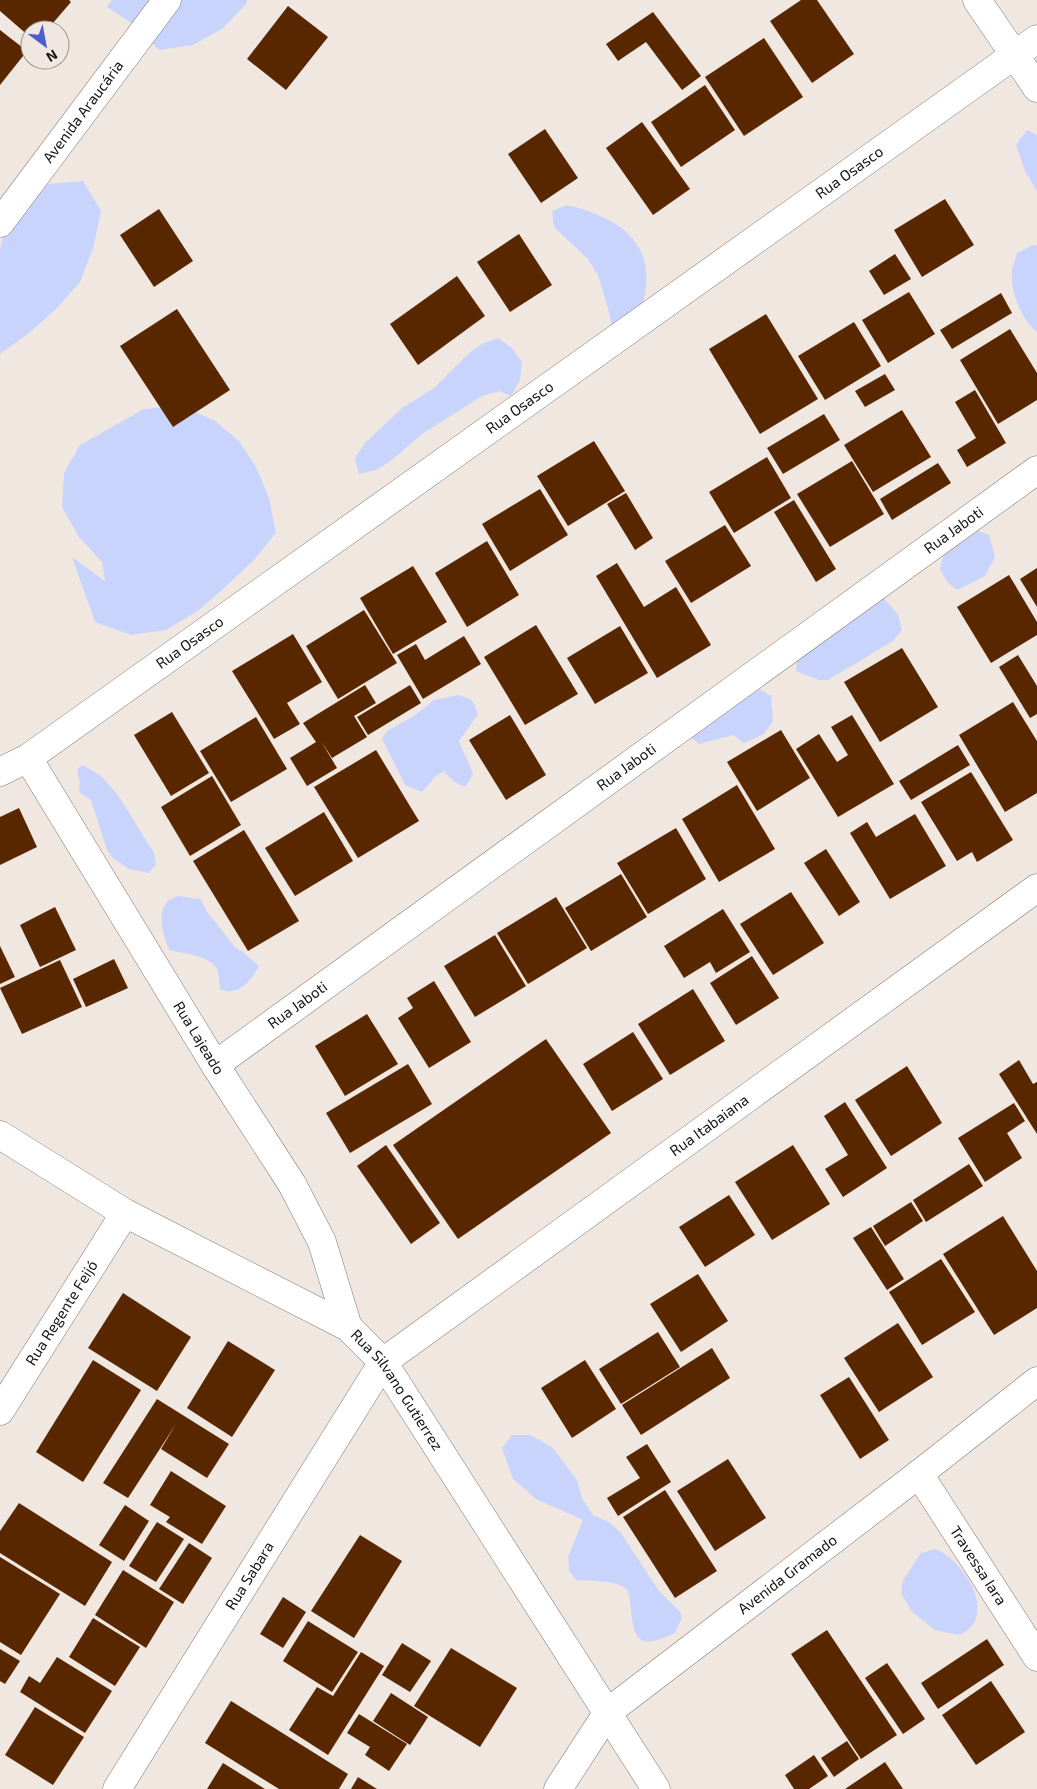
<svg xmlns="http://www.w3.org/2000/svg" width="1037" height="1789" viewBox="0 0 1037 1789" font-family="'Exo 2',sans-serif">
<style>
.green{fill:#c8d4fc}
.building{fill:#582700}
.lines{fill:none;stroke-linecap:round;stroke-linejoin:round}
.minor-casing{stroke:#827a75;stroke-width:29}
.minor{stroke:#fff;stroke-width:28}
.labels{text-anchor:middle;stroke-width:5;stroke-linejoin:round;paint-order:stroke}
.street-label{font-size:15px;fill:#171412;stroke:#f1e7e1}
</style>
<rect width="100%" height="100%" fill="#f1e7e1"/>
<g class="green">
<path d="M 112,0 L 247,0 L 247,3 L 222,29 L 193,45 L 159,50 L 136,26 L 107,7 Z"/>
<path d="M 1027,130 L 1037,135 L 1037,191 L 1025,171 L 1016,145 Z"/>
<path d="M 83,181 L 101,211 L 93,248 L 80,282 L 56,309 L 29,333 L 0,354 L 0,250 L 4,230 L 16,199 L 48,184 Z"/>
<path d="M 567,205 C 631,220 663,253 638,319 L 612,328 L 609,312 L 598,275 L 588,259 L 554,227 L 552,211 Z"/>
<path d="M 1037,245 L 1037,332 C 1022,320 1010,292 1012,272 C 1012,266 1016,259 1017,253 L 1031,246 Z"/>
<path d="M 498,338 L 512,348 L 522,362 L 520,380 L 511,396 L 499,391 L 482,396 L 422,434 L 392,460 L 376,470 L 359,474 L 355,458 L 365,443 L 402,408 L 434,388 L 469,353 L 482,344 Z"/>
<path d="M 180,406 L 214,420 L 239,441 L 256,467 L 269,498 L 276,533 L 254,560 L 224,588 L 199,610 L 166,630 L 131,635 L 95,622 L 72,557 L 105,581 L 102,562 L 79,537 L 62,507 L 64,473 L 80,445 L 144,409 Z"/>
<path d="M 974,529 L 989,535 L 995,557 L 985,576 L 957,590 L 947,582 L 940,569 L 944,552 Z"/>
<path d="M 884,598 L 898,615 L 902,630 L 893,641 L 828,680 L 819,680 L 796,671 L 798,651 L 863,607 Z"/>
<path d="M 753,685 L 771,696 L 773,721 L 764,734 L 744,743 L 733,735 L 699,744 L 690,736 Z"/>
<path d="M 459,695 L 472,700 L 478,714 L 459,741 C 463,753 470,763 473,775 L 466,786 C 457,786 450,778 444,771 L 437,775 L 422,792 L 405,785 L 382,739 L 387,731 L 414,716 L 434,700 Z"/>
<path d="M 83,765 L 101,776 L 118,795 L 154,853 L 156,865 L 148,873 L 129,869 L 113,858 L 107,850 L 91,800 L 79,792 L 80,783 L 77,769 Z"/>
<path d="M 178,896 L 200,899 L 208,913 L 235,947 L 243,952 L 259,966 C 252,980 237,998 220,989 C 219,983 219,975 217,969 C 211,956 182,953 169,950 C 164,936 156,916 167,902 C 169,900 175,897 178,896 Z"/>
<path d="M 512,1435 L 530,1435 L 552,1447 L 577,1480 L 582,1498 L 593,1515 L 609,1522 L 621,1533 L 659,1591 L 680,1612 L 682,1618 L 675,1633 C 635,1652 634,1638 630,1602 C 629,1597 629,1591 625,1588 C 615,1580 588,1581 576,1580 L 569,1570 L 568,1557 L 583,1520 L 536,1499 L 513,1479 L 502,1448 Z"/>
<path d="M 935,1549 C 960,1558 995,1607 968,1630 C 966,1632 961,1634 958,1635 L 935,1630 L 912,1612 L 901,1593 L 903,1580 L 921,1553 Z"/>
</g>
<g class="building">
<path d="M 0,0 L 69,0 L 71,2 L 47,30 L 30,30 L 30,37 L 0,11 Z"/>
<path d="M 801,0 L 817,0 L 854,54 L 812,83 L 770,21 Z"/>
<path d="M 288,6 L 328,37 L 286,90 L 247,59 Z"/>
<path d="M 653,12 L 701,76 L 682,90 L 646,42 L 618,61 L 606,44 Z"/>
<path d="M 0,30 L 27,51 L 0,85 Z"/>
<path d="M 764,38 L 803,97 L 744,136 L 705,77 Z"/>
<path d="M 705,85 L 735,130 L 681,167 L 651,122 Z"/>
<path d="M 642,122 L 690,189 L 653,215 L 606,148 Z"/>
<path d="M 545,129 L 578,178 L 541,203 L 508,154 Z"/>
<path d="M 945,199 L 974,245 L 922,277 L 894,230 Z"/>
<path d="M 159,209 L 193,261 L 154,287 L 120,235 Z"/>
<path d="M 519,234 L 552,285 L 510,312 L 477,262 Z"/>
<path d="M 895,254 L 911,279 L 884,295 L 869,271 Z"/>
<path d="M 457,276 L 485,316 L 418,365 L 390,324 Z"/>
<path d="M 909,292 L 935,334 L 888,363 L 862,320 Z"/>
<path d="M 1001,293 L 1012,313 L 952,349 L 940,330 Z"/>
<path d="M 177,309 L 230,390 L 173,427 L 120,346 Z"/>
<path d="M 766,314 L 818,399 L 760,434 L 709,349 Z"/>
<path d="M 854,322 L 881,366 L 825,400 L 798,356 Z"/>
<path d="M 1010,329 L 1037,373 L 1037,400 L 998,424 L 960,360 Z"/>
<path d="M 885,374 L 895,390 L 865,407 L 855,391 Z"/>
<path d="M 975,390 L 1006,443 L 967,467 L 957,450 L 976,438 L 955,402 Z"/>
<path d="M 902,410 L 931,457 L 873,492 L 844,445 Z"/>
<path d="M 824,414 L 840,440 L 783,474 L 767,448 Z"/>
<path d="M 594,441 L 625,491 L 568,526 L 537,476 Z"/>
<path d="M 767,457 L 791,498 L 734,533 L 709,492 Z"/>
<path d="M 852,461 L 884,514 L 830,547 L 797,494 Z"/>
<path d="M 938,463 L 951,483 L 892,520 L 880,499 Z"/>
<path d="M 540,489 L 568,535 L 510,571 L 482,524 Z"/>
<path d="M 626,493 L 653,538 L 635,550 L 607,504 Z"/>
<path d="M 794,500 L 836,569 L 816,582 L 774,512 Z"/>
<path d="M 725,525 L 751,566 L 691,603 L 665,561 Z"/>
<path d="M 487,541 L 519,595 L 467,627 L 435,573 Z"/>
<path d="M 617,563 L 644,607 L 676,587 L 711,645 L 657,678 L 596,576 Z"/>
<path d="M 413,566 L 447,622 L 393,654 L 360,598 Z"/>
<path d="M 1037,568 L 1037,607 L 1020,579 Z"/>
<path d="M 1009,575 L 1037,622 L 1037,635 L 991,663 L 957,607 Z"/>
<path d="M 364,610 L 397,663 L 338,699 L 306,646 Z"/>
<path d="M 536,625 L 578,694 L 525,725 L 484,657 Z"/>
<path d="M 620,626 L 648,673 L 595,704 L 567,658 Z"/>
<path d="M 293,634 L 322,682 L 287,703 L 300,724 L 274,739 L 232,671 Z"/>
<path d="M 464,636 L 481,664 L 423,699 L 397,655 L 416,644 L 425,660 Z"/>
<path d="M 902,648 L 938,707 L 880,742 L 844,682 Z"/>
<path d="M 1018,655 L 1037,686 L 1037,714 L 1030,718 L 999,667 Z"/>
<path d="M 365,685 L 376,703 L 354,716 L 367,737 L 332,758 L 321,741 L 337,768 L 307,786 L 290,758 L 316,742 L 303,723 Z"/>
<path d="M 410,685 L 421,703 L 368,735 L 357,717 Z"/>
<path d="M 1013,702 L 1037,741 L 1037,793 L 1005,812 L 959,735 Z"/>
<path d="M 172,712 L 209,773 L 171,796 L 134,735 Z"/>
<path d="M 510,715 L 546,775 L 506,800 L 469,740 Z"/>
<path d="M 852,715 L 894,784 L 838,817 L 796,749 L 819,734 L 837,762 L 848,755 L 831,727 Z"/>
<path d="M 256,717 L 287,769 L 231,802 L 200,751 Z"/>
<path d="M 781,730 L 810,778 L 757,811 L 727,762 Z"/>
<path d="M 958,745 L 970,765 L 911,800 L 899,781 Z"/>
<path d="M 376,750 L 419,821 L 358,858 L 314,787 Z"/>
<path d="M 971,772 L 1013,840 L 977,862 L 972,852 L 957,861 L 921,802 Z"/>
<path d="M 212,776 L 241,825 L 190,856 L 161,807 Z"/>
<path d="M 737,785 L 775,849 L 719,882 L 682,819 Z"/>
<path d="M 19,808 L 37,847 L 0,865 L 0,817 Z"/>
<path d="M 324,812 L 353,861 L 295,896 L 265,848 Z"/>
<path d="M 915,814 L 946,866 L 890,899 L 850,833 L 867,822 L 876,837 Z"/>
<path d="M 676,828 L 706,879 L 648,914 L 617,863 Z"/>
<path d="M 244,830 L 299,921 L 248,951 L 193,861 Z"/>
<path d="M 826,849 L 860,902 L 839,916 L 804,863 Z"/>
<path d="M 621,874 L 647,917 L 591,951 L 565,908 Z"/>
<path d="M 791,892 L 824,943 L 773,975 L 740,924 Z"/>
<path d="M 556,897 L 587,948 L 528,984 L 497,933 Z"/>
<path d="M 55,907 L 76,950 L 40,967 L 20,925 Z"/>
<path d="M 723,909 L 750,952 L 716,973 L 710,962 L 684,978 L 664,946 Z"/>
<path d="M 495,935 L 526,986 L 475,1017 L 444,966 Z"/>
<path d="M 0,946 L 15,977 L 0,984 Z"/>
<path d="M 752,956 L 779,998 L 736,1025 L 710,983 Z"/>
<path d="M 114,959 L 128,988 L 86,1007 L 73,979 Z"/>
<path d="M 60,960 L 82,1007 L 22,1034 L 0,988 Z"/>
<path d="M 434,981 L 471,1042 L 429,1068 L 398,1018 L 413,1008 L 407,998 Z"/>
<path d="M 693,989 L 725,1041 L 670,1075 L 638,1024 Z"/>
<path d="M 367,1014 L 398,1064 L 345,1096 L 315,1046 Z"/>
<path d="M 633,1032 L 663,1079 L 612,1111 L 583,1064 Z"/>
<path d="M 546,1039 L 611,1133 L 458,1239 L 393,1145 Z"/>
<path d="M 1019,1060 L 1033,1084 L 1037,1082 L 1037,1134 L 999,1074 Z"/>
<path d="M 408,1064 L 432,1104 L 350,1153 L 326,1113 Z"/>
<path d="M 907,1066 L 942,1123 L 891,1156 L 855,1100 Z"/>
<path d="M 845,1102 L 887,1168 L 843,1197 L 825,1169 L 848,1155 L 824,1116 Z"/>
<path d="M 1014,1103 L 1025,1121 L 1007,1133 L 1022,1158 L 985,1182 L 958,1138 Z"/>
<path d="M 386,1145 L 440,1223 L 411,1244 L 357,1166 Z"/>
<path d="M 793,1145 L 830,1204 L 772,1240 L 735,1182 Z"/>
<path d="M 969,1164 L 983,1186 L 926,1222 L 913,1200 Z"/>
<path d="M 729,1195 L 755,1235 L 705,1267 L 679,1227 Z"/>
<path d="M 911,1202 L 923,1221 L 885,1246 L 873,1226 Z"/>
<path d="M 1003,1216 L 1037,1271 L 1037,1308 L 994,1335 L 943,1254 Z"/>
<path d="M 871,1227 L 904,1279 L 887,1290 L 853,1238 Z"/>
<path d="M 941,1259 L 975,1312 L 922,1345 L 889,1292 Z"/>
<path d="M 698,1274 L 728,1321 L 681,1352 L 650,1304 Z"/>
<path d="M 123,1293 L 191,1337 L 157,1391 L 88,1348 Z"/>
<path d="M 898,1323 L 933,1377 L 879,1412 L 844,1358 Z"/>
<path d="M 658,1332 L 680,1367 L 621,1404 L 599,1369 Z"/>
<path d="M 228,1341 L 275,1370 L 232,1437 L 187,1408 Z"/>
<path d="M 712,1348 L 730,1378 L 641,1435 L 622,1405 Z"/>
<path d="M 93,1360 L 141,1390 L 83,1482 L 36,1452 Z"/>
<path d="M 585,1360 L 616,1409 L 572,1438 L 541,1388 Z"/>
<path d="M 849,1377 L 889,1440 L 860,1459 L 820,1395 Z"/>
<path d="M 157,1399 L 229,1444 L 207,1478 L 161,1449 L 176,1424 L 128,1498 L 103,1483 Z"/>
<path d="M 647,1444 L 671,1482 L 618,1516 L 607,1498 L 640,1478 L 626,1457 Z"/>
<path d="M 728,1459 L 766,1518 L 715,1551 L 677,1491 Z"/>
<path d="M 171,1471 L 226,1506 L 202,1544 L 166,1522 L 170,1517 L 150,1505 Z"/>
<path d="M 665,1490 L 717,1571 L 675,1598 L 623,1517 Z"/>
<path d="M 19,1503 L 112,1562 L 85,1606 L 0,1553 L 0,1531 Z"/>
<path d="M 125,1505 L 149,1521 L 124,1561 L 99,1545 Z"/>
<path d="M 157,1522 L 184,1539 L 156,1582 L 129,1566 Z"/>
<path d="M 360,1535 L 402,1561 L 354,1638 L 311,1611 Z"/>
<path d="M 189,1543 L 212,1558 L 183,1604 L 159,1589 Z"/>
<path d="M 0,1557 L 60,1594 L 21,1655 L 0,1642 Z"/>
<path d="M 123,1570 L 174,1602 L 146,1648 L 95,1615 Z"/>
<path d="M 283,1597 L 306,1612 L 283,1648 L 260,1634 Z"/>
<path d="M 93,1618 L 140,1647 L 115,1686 L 69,1657 Z"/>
<path d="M 308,1621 L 358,1652 L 332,1692 L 283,1661 Z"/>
<path d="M 827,1630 L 897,1735 L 861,1759 L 791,1654 Z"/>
<path d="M 987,1639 L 1004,1665 L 938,1709 L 921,1683 Z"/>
<path d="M 402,1643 L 431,1661 L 410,1692 L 382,1675 Z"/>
<path d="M 451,1648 L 517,1688 L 480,1747 L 414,1706 Z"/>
<path d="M 0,1649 L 20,1661 L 5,1684 L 0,1681 Z"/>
<path d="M 361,1652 L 384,1666 L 328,1755 L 289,1730 L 317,1687 L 333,1696 Z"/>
<path d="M 57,1657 L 112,1691 L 85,1733 L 20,1692 L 29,1676 L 40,1683 Z"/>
<path d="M 887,1663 L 925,1719 L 903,1734 L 865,1678 Z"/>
<path d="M 991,1681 L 1025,1732 L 976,1765 L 942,1715 Z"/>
<path d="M 391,1693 L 428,1717 L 410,1745 L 373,1721 Z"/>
<path d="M 231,1701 L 348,1774 L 339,1789 L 279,1789 L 205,1743 Z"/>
<path d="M 35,1707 L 84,1737 L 53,1785 L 5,1755 Z"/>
<path d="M 359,1714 L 407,1744 L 389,1771 L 365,1755 L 370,1747 L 347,1733 Z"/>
<path d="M 847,1741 L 859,1759 L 834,1777 L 821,1758 Z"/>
<path d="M 814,1755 L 828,1776 L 809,1789 L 794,1789 L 785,1775 Z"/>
<path d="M 885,1762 L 903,1789 L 845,1789 Z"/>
<path d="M 223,1763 L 265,1789 L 207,1789 Z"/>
<path d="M 358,1777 L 377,1789 L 351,1789 Z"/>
</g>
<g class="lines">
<defs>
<g id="minor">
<path d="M 977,0 L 1037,88"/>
<path id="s1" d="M 0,223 L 167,0"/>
<path id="s2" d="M 28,758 L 215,1065 L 292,1184 L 322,1242 L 348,1327"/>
<path id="s3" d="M 0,772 L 28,758 L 1037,39"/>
<path id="s4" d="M 215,1065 L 1037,470"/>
<path id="s5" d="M 0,1135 L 125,1213 L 348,1327 L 383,1362 L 656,1789"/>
<path id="s6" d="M 0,1411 L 125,1213"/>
<path id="s7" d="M 919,1474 L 1037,1657"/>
<path id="s8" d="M 117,1789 L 383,1362 L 1037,888"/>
<path id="s9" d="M 558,1789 L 608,1712 L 919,1474 L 1037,1381"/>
</g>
</defs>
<use href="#minor" class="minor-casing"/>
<use href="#minor" class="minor"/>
</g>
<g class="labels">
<g class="street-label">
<text dy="5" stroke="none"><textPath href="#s1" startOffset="139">Avenida Araucária</textPath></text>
<text dy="5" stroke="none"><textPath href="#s3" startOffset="1040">Rua Osasco</textPath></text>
<text dy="5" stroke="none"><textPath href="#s3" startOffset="635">Rua Osasco</textPath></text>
<text dy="5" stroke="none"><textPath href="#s4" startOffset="912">Rua Jaboti</textPath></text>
<text dy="5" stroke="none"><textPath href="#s3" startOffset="230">Rua Osasco</textPath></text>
<text dy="5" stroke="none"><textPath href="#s4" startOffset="508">Rua Jaboti</textPath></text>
<text dy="5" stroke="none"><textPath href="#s4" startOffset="102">Rua Jaboti</textPath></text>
<text dy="5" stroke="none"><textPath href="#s2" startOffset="328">Rua Lajeado</textPath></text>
<text dy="5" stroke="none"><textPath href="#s8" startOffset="906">Rua Itabaiana</textPath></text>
<text dy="5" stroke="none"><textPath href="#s6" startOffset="116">Rua Regente Feijó</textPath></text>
<text dy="5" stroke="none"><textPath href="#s5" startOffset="478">Rua Silvano Gutierrez</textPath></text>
<text dy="5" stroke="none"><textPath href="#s7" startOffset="109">Travessa Iara</textPath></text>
<text dy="5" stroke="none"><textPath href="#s9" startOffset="318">Avenida Gramado</textPath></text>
<text dy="5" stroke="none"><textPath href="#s8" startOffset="251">Rua Sabara</textPath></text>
</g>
</g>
<g transform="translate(45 45) rotate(148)"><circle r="24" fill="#f1e7e1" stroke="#9a938e"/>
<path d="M0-4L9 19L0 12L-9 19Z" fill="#4c5cd1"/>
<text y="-8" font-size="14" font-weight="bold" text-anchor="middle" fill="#171412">N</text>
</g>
</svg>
